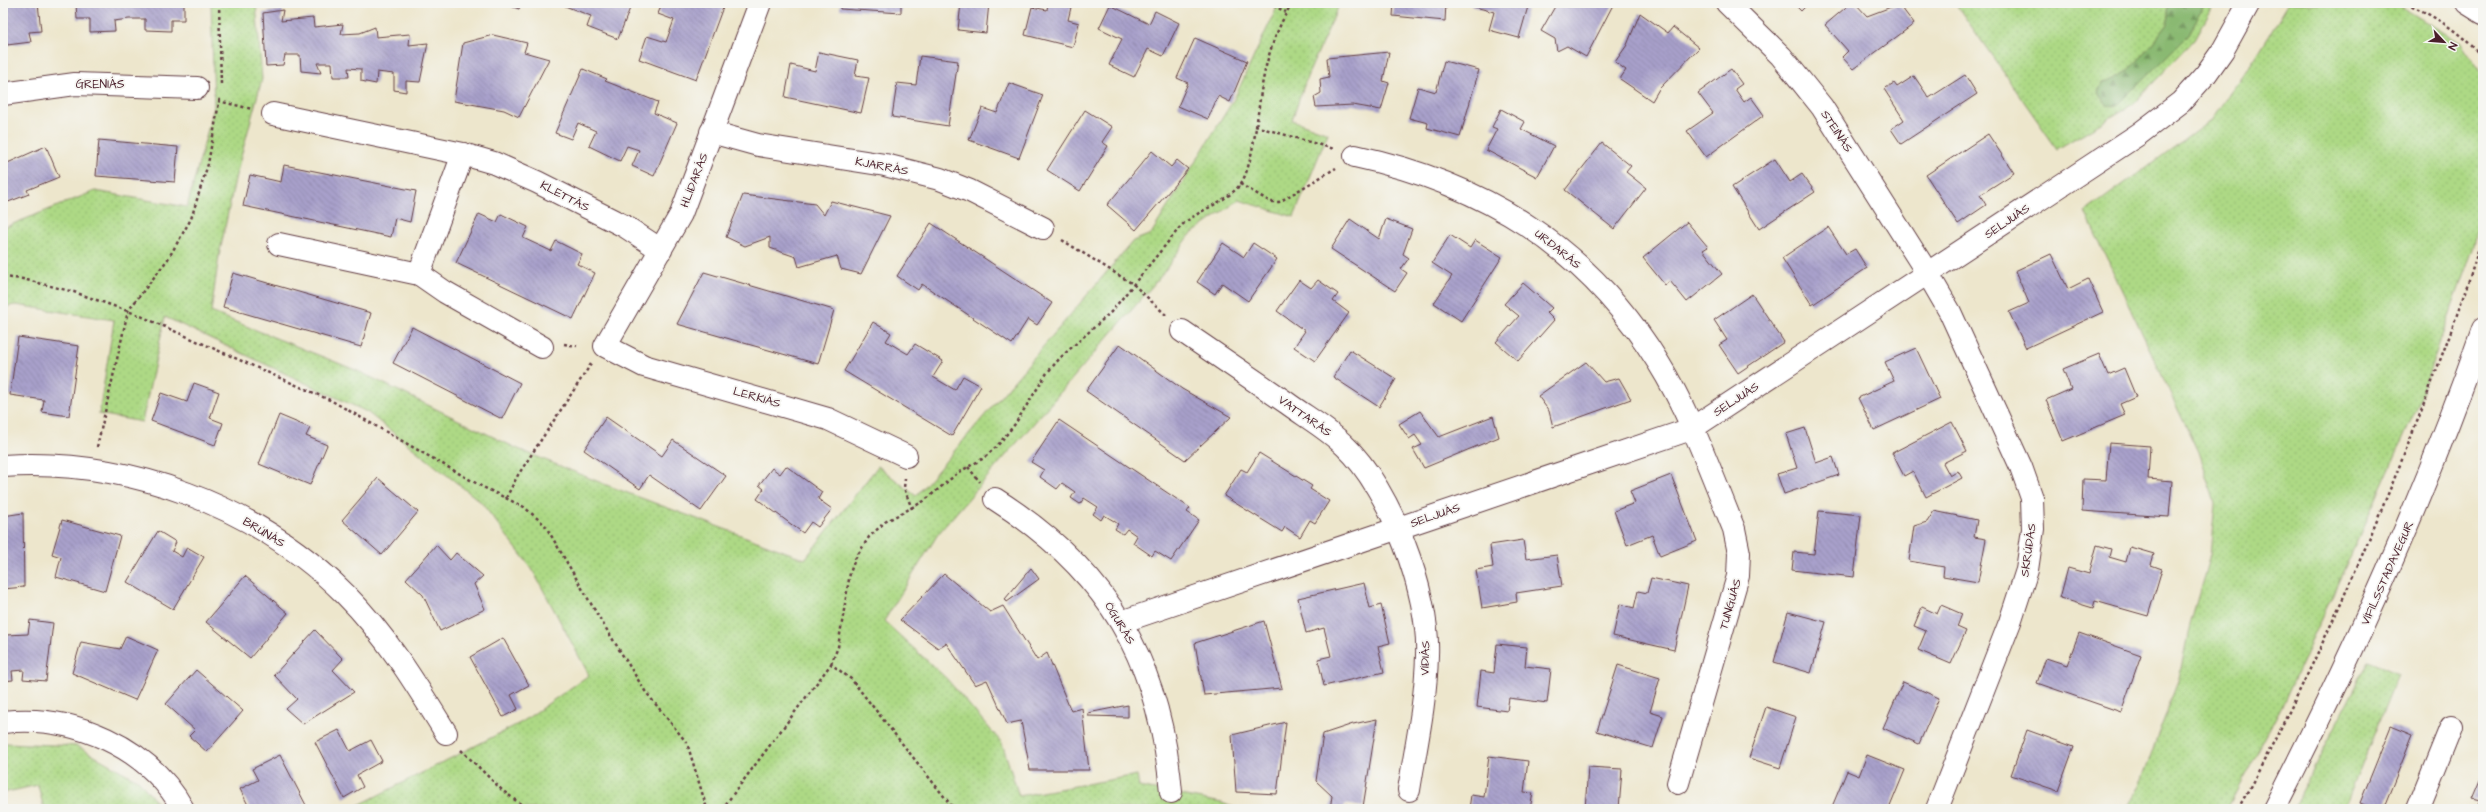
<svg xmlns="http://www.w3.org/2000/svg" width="2486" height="812" viewBox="0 0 2486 812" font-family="'Architects Daughter',sans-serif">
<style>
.grass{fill:url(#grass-dots);stroke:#7c7c58}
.forest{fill:url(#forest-firs);stroke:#6a6c4e}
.building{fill:url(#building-back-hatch)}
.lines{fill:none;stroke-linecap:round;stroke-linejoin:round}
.minor-casing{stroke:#623d43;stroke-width:24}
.tertiary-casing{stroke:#623d43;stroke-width:24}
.path{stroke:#623d43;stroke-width:2.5;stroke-dasharray:3 3;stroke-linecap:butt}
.minor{stroke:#fff;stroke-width:22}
.tertiary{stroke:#fff;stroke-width:22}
.labels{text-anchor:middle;stroke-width:3.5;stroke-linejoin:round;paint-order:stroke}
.street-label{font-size:12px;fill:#4a1f2b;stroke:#f6f6f2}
</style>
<defs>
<pattern id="grass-dots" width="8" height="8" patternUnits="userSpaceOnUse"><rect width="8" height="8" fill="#add985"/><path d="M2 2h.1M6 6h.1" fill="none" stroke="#96ba73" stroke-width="1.8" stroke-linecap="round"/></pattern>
<pattern id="forest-firs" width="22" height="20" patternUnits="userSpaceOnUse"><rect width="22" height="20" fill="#8ab972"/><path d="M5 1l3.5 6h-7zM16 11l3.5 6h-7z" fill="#73965e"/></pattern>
<pattern id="building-back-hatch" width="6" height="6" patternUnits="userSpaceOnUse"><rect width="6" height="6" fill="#a8a0cb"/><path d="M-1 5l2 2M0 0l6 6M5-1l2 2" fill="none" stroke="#8b82a5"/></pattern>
</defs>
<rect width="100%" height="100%" fill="#f6f6f2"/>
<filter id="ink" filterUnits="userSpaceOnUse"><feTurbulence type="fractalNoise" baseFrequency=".025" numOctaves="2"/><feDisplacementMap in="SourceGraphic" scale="8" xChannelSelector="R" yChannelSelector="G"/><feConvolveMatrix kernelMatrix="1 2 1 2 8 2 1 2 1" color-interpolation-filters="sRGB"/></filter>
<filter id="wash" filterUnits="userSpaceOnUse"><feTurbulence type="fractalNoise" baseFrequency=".012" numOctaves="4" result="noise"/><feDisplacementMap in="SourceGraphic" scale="16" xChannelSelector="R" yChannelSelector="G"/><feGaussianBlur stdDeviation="0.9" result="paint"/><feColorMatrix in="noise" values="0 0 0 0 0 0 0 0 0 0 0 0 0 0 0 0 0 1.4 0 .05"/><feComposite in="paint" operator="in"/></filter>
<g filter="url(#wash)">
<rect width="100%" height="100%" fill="#ede6cc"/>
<g class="grass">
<path d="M 211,3 L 256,3 L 262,79 L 235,179 L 219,256 L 211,312 L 358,371 L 518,449 L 609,486 L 805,559 L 878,466 L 916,496 L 1133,241 L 1151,234 L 1234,99 L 1279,3 L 1340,3 L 1307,77 L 1292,120 L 1328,133 L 1294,217 L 1239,200 L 1190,235 L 1161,276 L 938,534 L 884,621 L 946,678 L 1002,743 L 1019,796 L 1137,775 L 1139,787 L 1222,803 L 1238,809 L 351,809 L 522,722 L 589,675 L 532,569 L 481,502 L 367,412 L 165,317 L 142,422 L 99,414 L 114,320 L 16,305 L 3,307 L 3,228 L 95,191 L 187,207 L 214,107 Z"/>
<path d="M 1955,3 L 2215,3 L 2195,39 L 2133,104 L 2057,149 Z"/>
<path d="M 2289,3 L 2395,3 L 2461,43 L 2483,76 L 2483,206 L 2474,245 L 2416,410 L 2285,700 L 2227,809 L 2127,809 L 2142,779 L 2179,678 L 2190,624 L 2210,555 L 2215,503 L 2198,452 L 2085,212 L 2210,121 L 2255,58 Z"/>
<path d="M 2369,661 L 2398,674 L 2344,809 L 2293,809 Z"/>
<path d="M 6,743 L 77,746 L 139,781 L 162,809 L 44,809 L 38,785 L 3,793 L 3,745 Z"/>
</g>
<path class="forest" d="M 2170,3 L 2205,3 L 2189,34 L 2118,105 L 2107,106 L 2098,93 L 2102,83 C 2126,81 2153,43 2168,24 L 2167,10 Z"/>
<g id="blocks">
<g class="building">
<path d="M 3,3 L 38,3 L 41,31 L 29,32 L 31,42 L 7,45 L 6,36 L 3,37 Z"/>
<path d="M 76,3 L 184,3 L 184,20 L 171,20 L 171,31 L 145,30 L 145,19 L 129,19 L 114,21 L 115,31 L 90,32 L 90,19 L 77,19 Z"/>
<path d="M 502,3 L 521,3 L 519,9 Z"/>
<path d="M 566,3 L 632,3 L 618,39 L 587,27 L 591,16 L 565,6 Z"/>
<path d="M 662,3 L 713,3 L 723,7 L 696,80 L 639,59 L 647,36 L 666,42 L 674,20 L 658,14 Z"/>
<path d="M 840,3 L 901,3 L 901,13 L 840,9 Z"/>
<path d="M 961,3 L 989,3 L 986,33 L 958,30 Z"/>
<path d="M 1048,3 L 1072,3 L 1068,20 L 1079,23 L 1073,47 L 1025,35 L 1032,7 L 1047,10 Z"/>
<path d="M 1394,3 L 1446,3 L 1445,21 L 1393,16 Z"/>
<path d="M 1471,3 L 1529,3 L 1519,38 L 1489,30 L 1494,12 L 1471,6 Z"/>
<path d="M 1557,3 L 1614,3 L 1586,57 L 1567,46 L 1557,51 L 1555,39 L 1541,31 Z"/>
<path d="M 1793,3 L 1809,3 L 1801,11 Z"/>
<path d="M 1851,3 L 1855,3 L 1867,16 L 1899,4 L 1914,24 L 1853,69 L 1842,57 L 1848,51 L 1825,25 Z"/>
<path d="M 1110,5 L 1149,24 L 1155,11 L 1179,23 L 1163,56 L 1148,49 L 1134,77 L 1109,65 L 1122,39 L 1099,28 Z"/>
<path d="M 283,10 L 281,21 L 313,18 L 314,27 L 343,24 L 341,34 L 360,33 L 375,27 L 376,37 L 410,34 L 409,45 L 428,43 L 420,82 L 406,81 L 406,92 L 394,90 L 394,74 L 377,72 L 376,84 L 361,81 L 361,69 L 348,68 L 349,77 L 333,77 L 332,63 L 317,63 L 321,73 L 301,71 L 300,55 L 285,55 L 283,65 L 266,66 L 263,13 Z"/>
<path d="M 1640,13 L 1668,33 L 1673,27 L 1699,48 L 1659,89 L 1652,101 L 1620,79 L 1626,70 L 1615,62 L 1627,45 Z"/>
<path d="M 493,35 L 527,43 L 524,52 L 549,59 L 519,117 L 504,110 L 454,101 L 463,43 Z"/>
<path d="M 1195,38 L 1247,61 L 1230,102 L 1218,96 L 1208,119 L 1178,106 L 1188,83 L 1177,78 Z"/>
<path d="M 819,52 L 858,60 L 855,76 L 869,78 L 861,113 L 785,97 L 791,65 L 815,71 Z"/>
<path d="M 1389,52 L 1383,81 L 1389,83 L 1381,110 L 1353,105 L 1316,107 L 1314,97 L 1321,93 L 1320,79 L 1329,77 L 1327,58 Z"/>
<path d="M 920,56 L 958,61 L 948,126 L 892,117 L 897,83 L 916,85 Z"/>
<path d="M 1444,61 L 1479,70 L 1460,137 L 1427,128 L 1428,123 L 1409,118 L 1418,87 L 1436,92 Z"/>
<path d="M 583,69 L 607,79 L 605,81 L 658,102 L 654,113 L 677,123 L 654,176 L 632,166 L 639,150 L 627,146 L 620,161 L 589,146 L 596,131 L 578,123 L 571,139 L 555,133 Z"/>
<path d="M 1731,69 L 1742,84 L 1735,89 L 1744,102 L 1751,97 L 1764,115 L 1706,157 L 1687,131 L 1713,113 L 1698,93 Z"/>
<path d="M 1965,75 L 1977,94 L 1901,144 L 1891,129 L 1904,120 L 1884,89 L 1894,83 L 1897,87 L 1914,76 L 1929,98 Z"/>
<path d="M 1009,83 L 1043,95 L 1019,158 L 969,140 L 982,108 L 997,113 Z"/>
<path d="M 1501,109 L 1525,122 L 1521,129 L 1554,146 L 1537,177 L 1486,150 L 1497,129 L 1492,127 Z"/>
<path d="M 1085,110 L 1112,127 L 1102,142 L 1108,146 L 1080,191 L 1047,170 Z"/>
<path d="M 1988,134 L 2014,173 L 1980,195 L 1986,205 L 1958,224 L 1926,175 Z"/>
<path d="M 99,140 L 178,147 L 175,182 L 96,176 Z"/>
<path d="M 1602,143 L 1631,166 L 1626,172 L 1646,188 L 1614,229 L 1565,190 Z"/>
<path d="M 46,146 L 59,177 L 27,190 L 29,194 L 3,204 L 3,165 Z"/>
<path d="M 1152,151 L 1171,167 L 1177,160 L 1188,169 L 1136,230 L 1107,205 Z"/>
<path d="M 1775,159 L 1790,182 L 1802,174 L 1815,192 L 1759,229 L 1732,187 Z"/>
<path d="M 284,165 L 416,191 L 410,222 L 395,218 L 391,237 L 243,206 L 250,175 L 281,182 Z"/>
<path d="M 743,195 L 815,204 L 824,215 L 831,201 L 890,216 L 861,274 L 841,269 L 837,256 L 799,267 L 796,257 L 770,248 L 770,237 L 745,246 L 726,237 Z"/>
<path d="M 479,214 L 497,222 L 501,214 L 528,227 L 523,238 L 551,251 L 556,241 L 582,254 L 577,264 L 595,273 L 573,319 L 456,263 Z"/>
<path d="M 1350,219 L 1379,239 L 1386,219 L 1412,229 L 1403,254 L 1409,258 L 1401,269 L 1407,273 L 1395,291 L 1331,249 Z"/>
<path d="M 1687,222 L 1708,247 L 1703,250 L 1722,274 L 1687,302 L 1670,281 L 1665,285 L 1643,258 Z"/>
<path d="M 931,223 L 1052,303 L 1037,325 L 1028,319 L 1012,344 L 922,284 L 918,290 L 897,276 Z"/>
<path d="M 1828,227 L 1846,254 L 1855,249 L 1867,268 L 1812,305 L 1782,258 Z"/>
<path d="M 1450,235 L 1470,248 L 1475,240 L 1502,257 L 1461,321 L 1434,303 L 1452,276 L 1432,263 Z"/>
<path d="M 1223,243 L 1244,257 L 1253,243 L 1277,259 L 1248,301 L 1222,283 L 1215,294 L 1197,282 Z"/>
<path d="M 2051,254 L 2068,289 L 2088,279 L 2103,312 L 2026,348 L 2009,312 L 2029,303 L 2015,271 Z"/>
<path d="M 704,272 L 834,310 L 818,364 L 677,324 Z"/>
<path d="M 233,273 L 371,313 L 361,347 L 223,307 Z"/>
<path d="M 1299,280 L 1311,288 L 1318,280 L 1338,294 L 1333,301 L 1349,313 L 1315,361 L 1294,347 L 1305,331 L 1277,311 Z"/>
<path d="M 1523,283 L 1552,308 L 1547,313 L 1554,320 L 1518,361 L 1496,342 L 1519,316 L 1504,304 Z"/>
<path d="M 1752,294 L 1784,342 L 1738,373 L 1719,345 L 1727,340 L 1714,320 Z"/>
<path d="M 873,322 L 891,333 L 886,341 L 908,354 L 915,344 L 943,361 L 933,377 L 955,390 L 963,376 L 981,386 L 952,436 L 844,371 Z"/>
<path d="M 412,327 L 520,383 L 502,419 L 393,363 Z"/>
<path d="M 18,337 L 79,346 L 69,416 L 42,412 L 44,400 L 10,395 Z"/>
<path d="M 1120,344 L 1182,389 L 1231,417 L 1185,460 L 1086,391 Z"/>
<path d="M 1916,348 L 1940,399 L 1874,430 L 1858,398 L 1894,381 L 1885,362 Z"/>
<path d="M 1350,350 L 1396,379 L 1379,407 L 1333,377 Z"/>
<path d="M 2099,354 L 2108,375 L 2124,368 L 2136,397 L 2120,404 L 2125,415 L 2063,441 L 2046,400 L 2071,389 L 2063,369 Z"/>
<path d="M 1586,362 L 1604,382 L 1619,378 L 1631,399 L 1553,427 L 1549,411 L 1538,396 Z"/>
<path d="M 194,383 L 219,392 L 210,418 L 223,423 L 215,445 L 151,421 L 161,393 L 187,402 Z"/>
<path d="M 1420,411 L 1439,437 L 1493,416 L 1499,437 L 1424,468 L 1413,449 L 1422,445 L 1415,435 L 1409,439 L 1399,424 Z"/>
<path d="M 279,415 L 310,428 L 306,436 L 327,445 L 310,485 L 259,464 Z"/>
<path d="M 606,417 L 662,456 L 673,440 L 726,476 L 701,511 L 649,475 L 640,489 L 584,450 Z"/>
<path d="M 1059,420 L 1190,508 L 1187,512 L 1199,520 L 1171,561 L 1155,551 L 1152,556 L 1133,543 L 1137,536 L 1127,529 L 1123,534 L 1115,529 L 1118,524 L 1114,521 L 1104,515 L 1101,520 L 1093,514 L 1098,507 L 1084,498 L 1080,504 L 1071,498 L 1075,492 L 1062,483 L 1057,489 L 1040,477 L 1044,470 L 1031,462 Z"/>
<path d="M 1952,422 L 1967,451 L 1943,463 L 1950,476 L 1958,471 L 1962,478 L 1926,497 L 1913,471 L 1904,476 L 1892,453 Z"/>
<path d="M 1805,428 L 1816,463 L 1833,457 L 1839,475 L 1784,494 L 1777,474 L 1797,468 L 1786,434 Z"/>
<path d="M 2109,443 L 2150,446 L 2148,479 L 2172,481 L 2169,517 L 2082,511 L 2083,479 L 2106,480 Z"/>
<path d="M 1259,453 L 1312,486 L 1310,489 L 1329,501 L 1315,523 L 1310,520 L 1300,537 L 1285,527 L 1282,532 L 1224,496 L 1241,469 L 1247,472 Z"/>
<path d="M 786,466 L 822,492 L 818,499 L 832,509 L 818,527 L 811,522 L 803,533 L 757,499 L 764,489 L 759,485 L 772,468 L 780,474 Z"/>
<path d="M 1671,475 L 1697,541 L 1660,556 L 1652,535 L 1627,545 L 1614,511 L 1635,503 L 1630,491 Z"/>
<path d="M 378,478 L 418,512 L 382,555 L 342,520 Z"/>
<path d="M 1819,511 L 1861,515 L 1854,577 L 1792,570 L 1794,552 L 1814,554 Z"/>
<path d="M 1934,511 L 1977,520 L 1974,537 L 1986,539 L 1978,582 L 1943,576 L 1944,567 L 1909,561 L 1914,526 L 1927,522 Z"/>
<path d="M 23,513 L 24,587 L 3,589 L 3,516 Z"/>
<path d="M 62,520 L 120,536 L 105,591 L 56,577 L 61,557 L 52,554 Z"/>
<path d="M 158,531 L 176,542 L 172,551 L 182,557 L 187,547 L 204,557 L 173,609 L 127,582 Z"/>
<path d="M 1523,540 L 1526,559 L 1557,555 L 1562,586 L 1516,593 L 1517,602 L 1482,608 L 1476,570 L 1493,567 L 1490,545 Z"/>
<path d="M 436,545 L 450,560 L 456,553 L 483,576 L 474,584 L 485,609 L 440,631 L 423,595 L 406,579 Z"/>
<path d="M 2097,545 L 2111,549 L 2109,557 L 2126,562 L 2130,547 L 2154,554 L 2151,565 L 2162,569 L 2148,616 L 2095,601 L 2093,608 L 2060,598 L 2068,568 L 2089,574 Z"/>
<path d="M 1031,568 L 1039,579 L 1007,602 L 1005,599 Z"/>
<path d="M 944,574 L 990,612 L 1003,606 L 1037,660 L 1047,653 L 1071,711 L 1082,708 L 1089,770 L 1030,770 L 1021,721 L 1007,724 L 987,680 L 975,685 L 946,643 L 938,648 L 900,620 Z"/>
<path d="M 245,576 L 288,613 L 250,658 L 206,622 Z"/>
<path d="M 1651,578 L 1688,586 L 1674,650 L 1613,636 L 1620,604 L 1634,608 L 1638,591 L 1647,593 Z"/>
<path d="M 1364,583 L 1370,608 L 1381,605 L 1390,643 L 1378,646 L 1384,672 L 1324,686 L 1318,659 L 1331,656 L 1324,628 L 1306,633 L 1298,598 Z"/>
<path d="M 1941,605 L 1962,614 L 1957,627 L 1966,631 L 1951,664 L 1918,650 L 1926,631 L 1914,626 L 1922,607 L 1937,614 Z"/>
<path d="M 1788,612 L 1826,622 L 1811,673 L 1774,662 Z"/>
<path d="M 30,620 L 53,623 L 46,681 L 23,679 L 24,670 L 12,671 L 13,680 L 3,681 L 3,622 L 6,635 L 28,634 Z"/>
<path d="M 1264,621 L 1282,688 L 1204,695 L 1195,643 Z"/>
<path d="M 315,630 L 343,659 L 333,670 L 354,692 L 303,724 L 286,709 L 297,699 L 274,675 Z"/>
<path d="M 2079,633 L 2141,655 L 2121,712 L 2037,683 L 2046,658 L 2067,665 Z"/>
<path d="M 126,636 L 158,650 L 135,700 L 72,673 L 81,642 L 120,649 Z"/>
<path d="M 503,638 L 529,685 L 511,695 L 518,709 L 503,717 L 470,657 Z"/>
<path d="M 1497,644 L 1527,647 L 1525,666 L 1551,669 L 1547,703 L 1509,698 L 1507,711 L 1477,707 L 1481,671 L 1494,673 Z"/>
<path d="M 1618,665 L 1660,678 L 1650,712 L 1663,716 L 1653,748 L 1597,731 Z"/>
<path d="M 196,670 L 243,711 L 207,752 L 189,736 L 195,730 L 166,704 Z"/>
<path d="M 1903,682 L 1939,698 L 1919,744 L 1883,728 Z"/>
<path d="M 1128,705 L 1128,717 L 1088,716 L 1088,713 Z"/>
<path d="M 1766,707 L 1796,717 L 1780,768 L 1749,758 Z"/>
<path d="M 1377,719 L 1363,807 L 1345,804 L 1344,809 L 1330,809 L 1332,796 L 1316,781 L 1323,734 L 1353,724 Z"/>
<path d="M 1286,722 L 1277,794 L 1236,792 L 1232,735 Z"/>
<path d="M 2391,726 L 2413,735 L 2383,809 L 2375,809 L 2360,803 Z"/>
<path d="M 339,730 L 350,751 L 371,740 L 382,761 L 357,775 L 363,787 L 344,798 L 315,742 Z"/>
<path d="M 2027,730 L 2074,747 L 2058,791 L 2011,775 Z"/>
<path d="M 280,755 L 308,809 L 250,809 L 240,789 L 258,780 L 252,769 Z"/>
<path d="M 1867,755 L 1905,770 L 1889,809 L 1831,809 L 1847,771 L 1859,776 Z"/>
<path d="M 1489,756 L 1528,761 L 1524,792 L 1533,793 L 1530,809 L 1469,809 L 1471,795 L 1484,797 Z"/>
<path d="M 1588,767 L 1622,769 L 1619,809 L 1585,809 Z"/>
<path d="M 2483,773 L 2483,809 L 2476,809 L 2480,801 L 2472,799 Z"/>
</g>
</g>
</g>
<g filter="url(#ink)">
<use href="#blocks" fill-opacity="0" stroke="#623d43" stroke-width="1"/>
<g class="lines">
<defs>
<g id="minor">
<path d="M 760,3 L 681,214 L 605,346 L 644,366 L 828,419 L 906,456"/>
<path d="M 1727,3 L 1781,56 L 1822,107 L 1928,274 L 1950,312 L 2021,467 L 2032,498 L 2033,529 L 2027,570 L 2010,622 L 1937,809"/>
<path d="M 3,94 L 75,84 L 197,88"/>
<path d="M 273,114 L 463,154 L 494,163 L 537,182 L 626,227 L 661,250"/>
<path d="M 711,132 L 758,145 L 885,165 L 940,179 L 970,191 L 1043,228"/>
<path d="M 463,154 L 419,274 L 445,292 L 542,347"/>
<path d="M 1355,156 C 1485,184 1587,247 1658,362 C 1690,413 1711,473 1734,529 L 1739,553 L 1738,576 L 1678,783"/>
<path d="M 279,244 L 419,274"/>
<path d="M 1182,331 C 1217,355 1252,379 1287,403 C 1306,417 1328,429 1345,446 C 1390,488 1430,594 1427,655 C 1426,701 1416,746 1409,790"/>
<path d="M 3,466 C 128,458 256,505 345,594 C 386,635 416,684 446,733"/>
<path d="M 995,499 C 1107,570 1160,660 1171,792"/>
<path d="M 1121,622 L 1691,429 L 2139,134 L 2181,102 L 2206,74 L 2223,50 L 2249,3"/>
<path d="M 3,722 C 73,714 148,746 183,809"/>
<path d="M 2418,809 L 2451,727"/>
</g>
<g id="tertiary">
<path d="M 2467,3 L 2483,13"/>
<path d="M 2274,809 C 2354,653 2425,495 2483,329"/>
</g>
</defs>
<use href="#minor" class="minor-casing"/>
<use href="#tertiary" class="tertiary-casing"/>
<g class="path">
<path d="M 219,3 L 221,84"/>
<path d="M 1268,3 L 1286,12"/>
<path d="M 2406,3 C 2436,17 2461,32 2483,58"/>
<path d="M 218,101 L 252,109"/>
<path d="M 1255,126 L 1334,149"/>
<path d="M 1240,184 L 1271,202 L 1279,202 L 1336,168"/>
<path d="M 1062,240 L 1133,284 L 1166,315"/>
<path d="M 3,277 L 23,279 L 74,292 L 136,314 L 332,401 L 481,486 L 524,507 L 545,525 L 597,614 L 645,691 L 687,743 L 707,809"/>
<path d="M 564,344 L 577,346"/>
<path d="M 97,447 L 128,311 L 168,259 L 191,219 L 208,164 L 220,97"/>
<path d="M 968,467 L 980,482"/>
<path d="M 905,478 L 904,488 L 912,509"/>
<path d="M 506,498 L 518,475 L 591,364"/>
<path d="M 831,664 L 838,647 L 850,573 L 855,559 L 869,537 L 885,522 L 924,501 L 959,472 L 984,458 L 998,445 L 1015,424 L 1047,373 L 1060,358 L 1111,312 L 1181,226 C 1198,210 1223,204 1239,186 C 1254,169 1258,104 1263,80 C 1268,53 1278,26 1292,3"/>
<path d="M 461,750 L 502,790 L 527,809"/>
<path d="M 1188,808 L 1195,809"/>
<path d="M 722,809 L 831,664 L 851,679 L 954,809"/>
<path d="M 2238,809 C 2309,680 2369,546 2422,409 C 2443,351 2467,293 2483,233"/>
</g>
<use href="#minor" class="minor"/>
<use href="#tertiary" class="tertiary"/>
</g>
</g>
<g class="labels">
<g class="street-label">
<text x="100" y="88">GRENIÁS</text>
<text transform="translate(1837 131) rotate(57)" y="4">STEINÁS</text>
<text transform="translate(882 166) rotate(11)" y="4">KJARRÁS</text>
<text transform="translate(694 180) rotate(-69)" y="4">HLÍÐARÁS</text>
<text transform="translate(565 196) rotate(27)" y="4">KLETTÁS</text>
<text transform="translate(2007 221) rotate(-34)" y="4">SELJUÁS</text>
<text transform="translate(1558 249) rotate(39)" y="4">URÐARÁS</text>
<text transform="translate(757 397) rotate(16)" y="4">LERKIÁS</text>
<text transform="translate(1736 399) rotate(-33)" y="4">SELJUÁS</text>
<text transform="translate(1305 416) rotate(35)" y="4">VATTARÁS</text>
<text transform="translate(1435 515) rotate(-19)" y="4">SELJUÁS</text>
<text transform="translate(264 532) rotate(31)" y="4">BRÚNÁS</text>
<text transform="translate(2028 550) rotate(-82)" y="4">SKRÚÐÁS</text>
<text transform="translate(2387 573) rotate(-66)" y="4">VÍFILSSTAÐAVEGUR</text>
<text transform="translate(1730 604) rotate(-74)" y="4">TUNGUÁS</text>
<text transform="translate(1120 623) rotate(59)" y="4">ÖGURÁS</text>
<text transform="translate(1425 658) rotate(-88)" y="4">VÍÐIÁS</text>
</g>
</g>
<rect width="2486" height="812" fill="none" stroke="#f6f6f2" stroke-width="16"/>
<g transform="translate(2444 42) rotate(116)" stroke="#f6f6f2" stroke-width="3" paint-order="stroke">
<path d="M0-3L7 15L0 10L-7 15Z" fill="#4a1f2b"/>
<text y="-6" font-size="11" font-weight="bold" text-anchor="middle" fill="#4a1f2b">N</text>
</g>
</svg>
